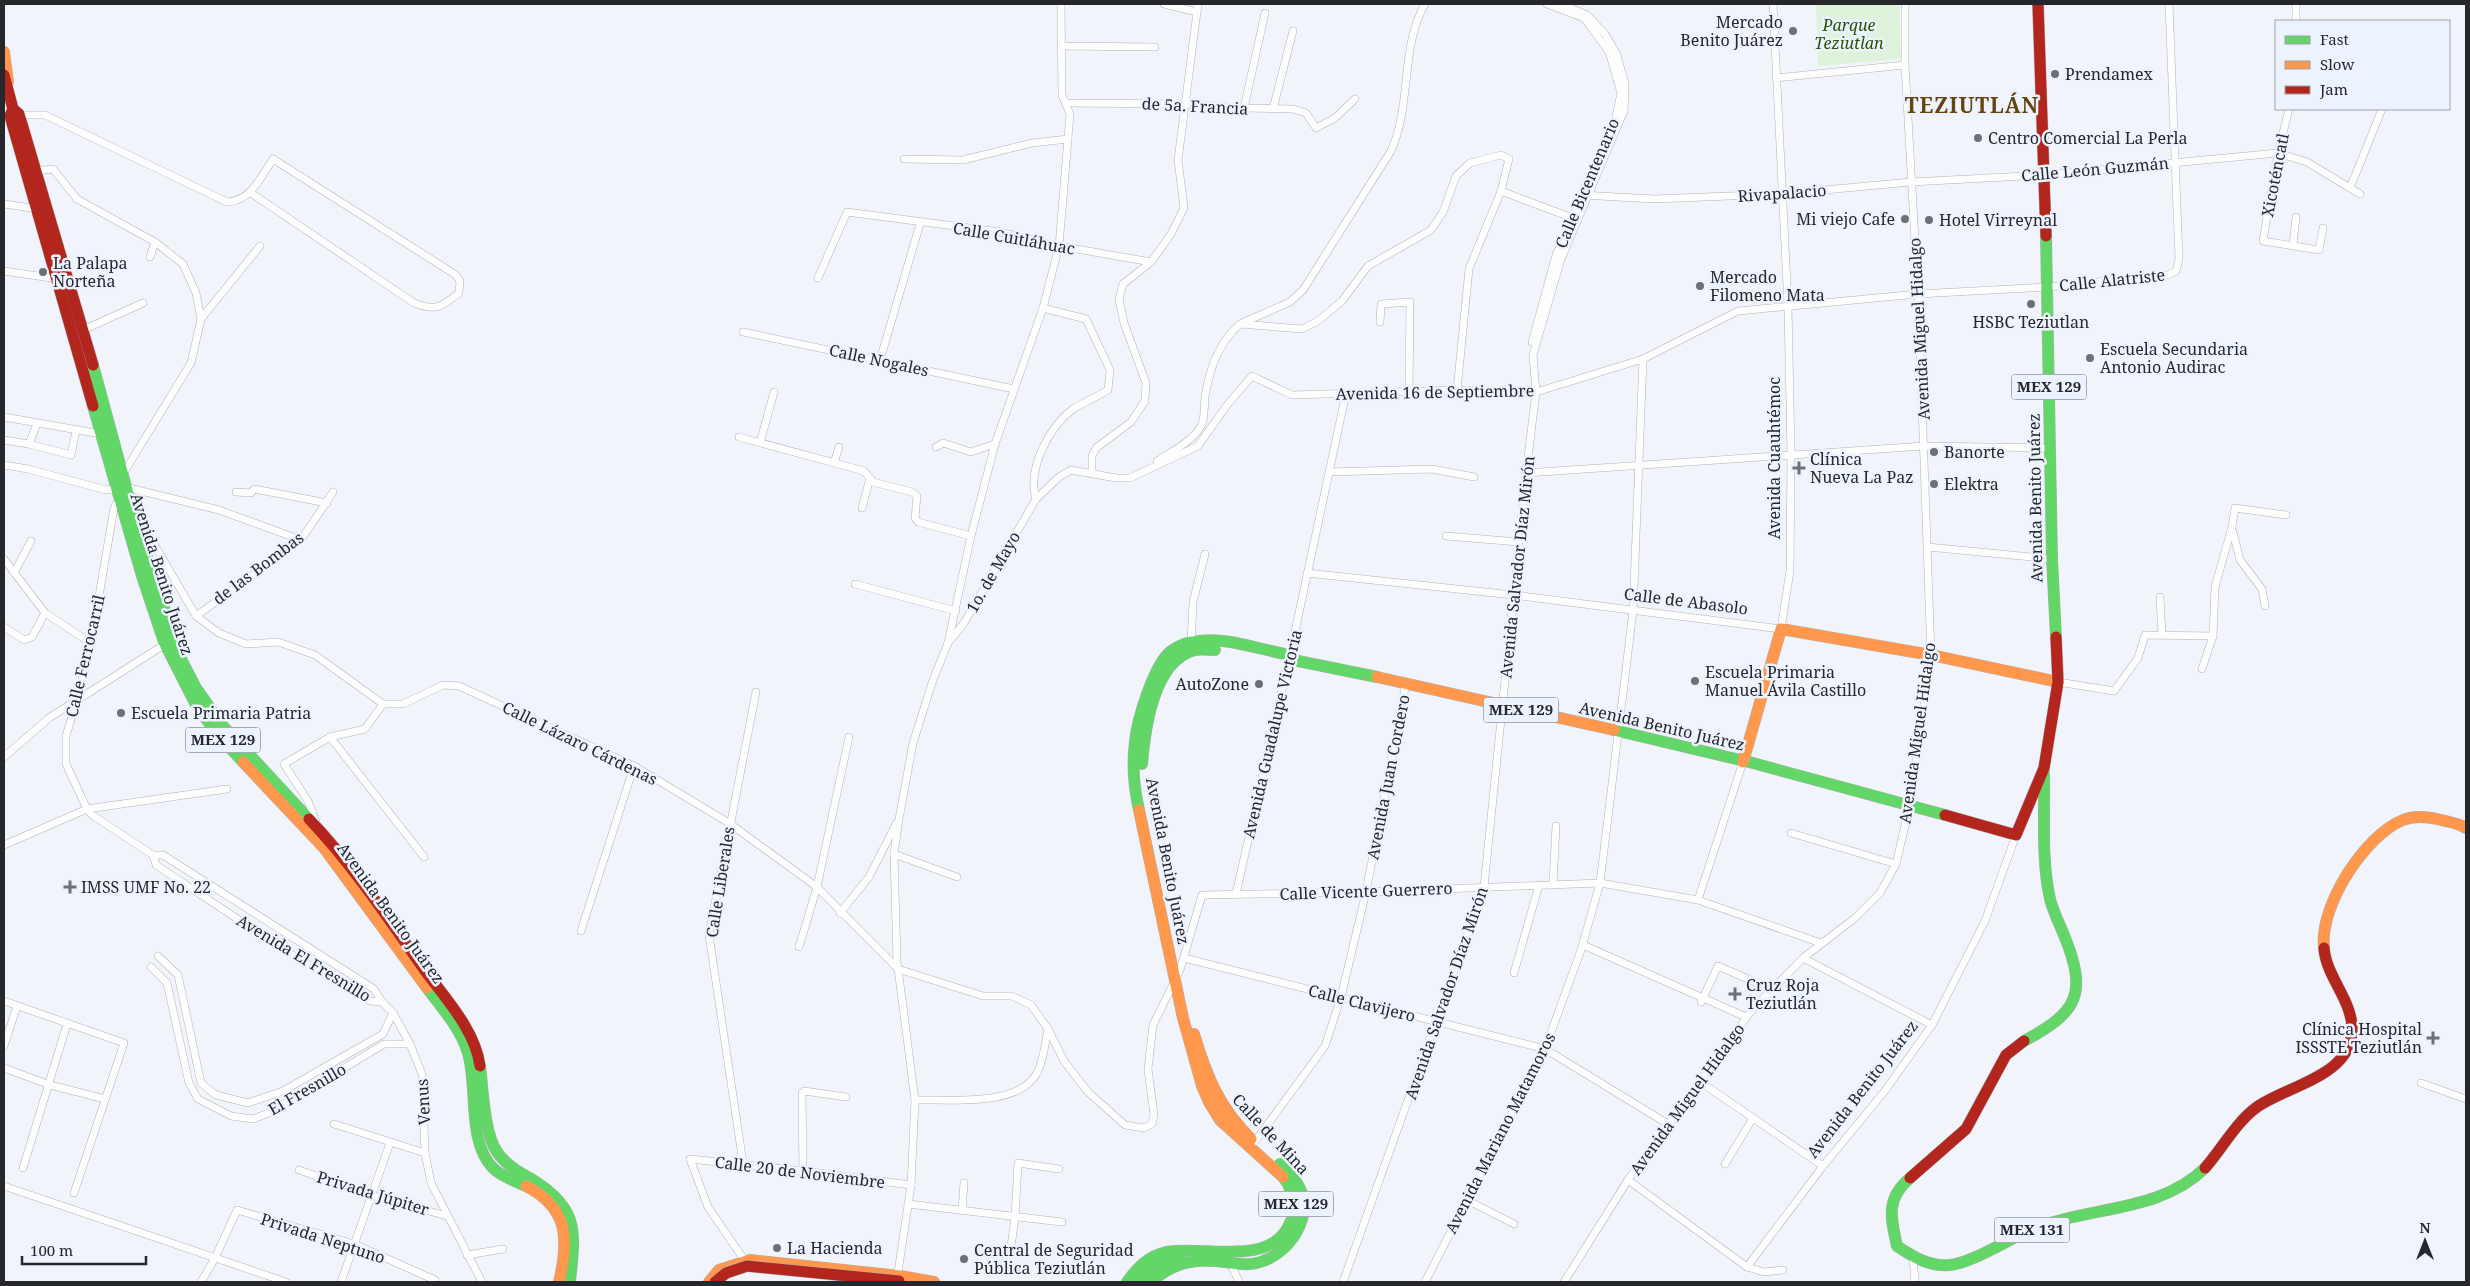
<svg xmlns="http://www.w3.org/2000/svg" width="2470" height="1286" viewBox="0 0 2470 1286" font-family="'Noto Serif',serif">
<style>
.green{fill:#dff2db}
.lines{fill:none;stroke-linecap:round;stroke-linejoin:round}
.street-casing{stroke:#b0b2b6;stroke-width:8}
.fast-casing{stroke:#b0b2b6;stroke-width:12}
.slow-casing{stroke:#b0b2b6;stroke-width:12}
.jam-casing{stroke:#b0b2b6;stroke-width:12}
.street{stroke:#fdfdfe;stroke-width:7}
.fast{stroke:#63d668;stroke-width:11}
.slow{stroke:#ff974d;stroke-width:11}
.jam{stroke:#b3261e;stroke-width:11}
.jam-bridge-casing{stroke:#b0b2b6;stroke-width:12;stroke-linecap:butt}
.jam-bridge{stroke:#b3261e;stroke-width:11}
.poi-dot{fill:#6c6f73;stroke:#edf3fe;stroke-width:2}
.labels{text-anchor:middle;stroke-width:5;stroke-linejoin:round;paint-order:stroke}
.shield{fill:#edf3fe;stroke:#61646a;stroke-width:1}
.shield-label{font-size:15px;font-weight:bold;fill:#25272b}
.poi-label{font-size:16px;fill:#25272b;stroke:#edf3fe;text-anchor:start}
.park-label{font-size:16px;font-style:italic;fill:#285402;stroke:#edf3fe}
.street-label{font-size:16px;fill:#25272b;stroke:#edf3fe}
.district-label{font-size:21px;font-weight:bold;letter-spacing:1px;fill:#64450d;stroke:#edf3fe}
</style>
<rect width="100%" height="100%" fill="#f1f4fa"/>
<path class="green" d="M 1816,4 L 1899,4 L 1901,59 L 1818,66 Z"/>
<g class="lines">
<defs>
<g id="street">
<path d="M 1164,4 L 1197,12"/>
<path d="M 2296,4 L 2296,21"/>
<path d="M 1061,46 L 1155,47"/>
<path d="M 1776,78 L 1905,65"/>
<path d="M 1066,103 L 1186,104 L 1244,108 L 1293,109 L 1306,113 L 1316,128 L 1335,118 L 1355,99"/>
<path d="M 1244,108 L 1265,13"/>
<path d="M 1273,109 L 1293,31"/>
<path d="M 2289,109 L 2278,153 L 2263,241 L 2319,250 L 2323,228"/>
<path d="M 15,115 L 45,115 L 227,202 C 251,201 261,177 273,159 L 456,275 L 460,281 L 459,293 C 443,306 436,312 414,303 L 251,193"/>
<path d="M 904,159 L 963,160 L 1032,143 L 1068,139"/>
<path d="M 36,171 L 53,169 L 77,199 L 155,242 L 183,264 L 196,293 L 201,319 L 191,363 L 123,474"/>
<path d="M 2350,188 L 2382,109"/>
<path d="M 1501,191 L 1578,220"/>
<path d="M 1581,195 L 1654,199 L 1781,194 L 1911,182 L 2045,175 L 2278,153 L 2307,162 L 2360,194"/>
<path d="M 4,204 L 38,209"/>
<path d="M 2293,245 L 2296,217"/>
<path d="M 150,257 L 155,242"/>
<path d="M 4,271 L 58,279"/>
<path d="M 818,278 L 847,212 L 1000,232 L 1059,246 L 1151,262"/>
<path d="M 201,319 L 260,246"/>
<path d="M 1380,322 L 1381,304 L 1410,302 L 1409,392"/>
<path d="M 1242,323 L 1290,302 L 1303,290 L 1391,151 C 1412,105 1400,47 1425,4"/>
<path d="M 83,330 L 143,303"/>
<path d="M 743,332 L 1014,389"/>
<path d="M 1532,342 L 1556,255 L 1573,219 L 1581,195 L 1615,121 L 1621,93 L 1609,52 L 1584,18 L 1547,4"/>
<path d="M 880,360 L 920,224"/>
<path d="M 4,417 L 101,434"/>
<path d="M 739,437 L 864,471 L 873,482 L 912,492 L 917,496 L 915,518 L 918,522 L 971,536"/>
<path d="M 4,440 L 29,444 L 71,455 L 76,431"/>
<path d="M 760,443 L 774,392"/>
<path d="M 29,444 L 37,424"/>
<path d="M 936,447 L 943,443 L 971,452 L 995,444"/>
<path d="M 1157,461 C 1170,453 1196,439 1202,424 C 1205,416 1204,405 1205,397 C 1209,370 1219,342 1240,324 L 1302,329 L 1318,321 L 1342,301 L 1368,266 L 1431,230 L 1443,212 L 1456,176 L 1470,163 L 1501,155 L 1509,159 L 1501,191 L 1469,269 L 1457,390"/>
<path d="M 834,463 L 839,447"/>
<path d="M 4,465 L 28,469 L 106,490 L 125,487 L 219,510 L 301,540"/>
<path d="M 1329,472 L 1432,469 L 1474,477"/>
<path d="M 1092,473 L 1092,456 L 1096,448 L 1131,422 L 1145,401 L 1146,383 L 1124,323 L 1119,299 L 1123,284 L 1151,262 L 1171,234 L 1184,208 L 1178,160 L 1198,4"/>
<path d="M 1526,473 L 1924,446 L 2050,448"/>
<path d="M 236,492 L 251,493 L 254,489 L 327,503"/>
<path d="M 1036,499 C 1027,469 1049,427 1073,409 C 1084,402 1097,397 1108,390 L 1110,370 L 1086,319 L 1043,308"/>
<path d="M 123,500 L 116,504 L 114,508 L 91,643 L 78,697 L 66,736 L 66,764 L 87,809 L 92,815 L 153,855 L 163,855 L 374,989 L 382,1002 L 393,1013 L 410,1044 L 422,1074 L 425,1153 L 431,1183 L 482,1282"/>
<path d="M 862,508 L 870,478"/>
<path d="M 138,528 L 151,539 L 196,616 L 219,633 L 246,644 L 278,642 L 315,655 L 383,704"/>
<path d="M 2233,532 L 2240,560 L 2262,589 L 2265,606"/>
<path d="M 1446,536 L 1519,542"/>
<path d="M 1928,547 L 2052,559"/>
<path d="M 4,559 L 45,613 L 91,643"/>
<path d="M 14,573 L 31,541"/>
<path d="M 1307,573 L 1513,595 L 1781,629 L 1790,571 L 1791,454 L 1788,306 L 1773,4"/>
<path d="M 855,584 L 956,611"/>
<path d="M 2160,597 L 2162,634"/>
<path d="M 196,616 L 301,540 L 333,492"/>
<path d="M 4,627 L 24,640 L 32,637 L 45,613"/>
<path d="M 948,643 L 964,623 L 1036,499 L 1059,477 L 1071,470 L 1116,478 L 1130,478 L 1198,446 L 1227,405 L 1252,376 L 1292,395 L 1457,390 L 1533,393 L 1643,359 L 1738,311 L 1918,294 L 2047,287 L 2168,275 L 2176,271 L 2179,259 L 2169,4"/>
<path d="M 1191,643 L 1193,602 L 1205,554"/>
<path d="M 2202,669 L 2213,636 L 2215,587 L 2232,527 L 2235,508 L 2286,515"/>
<path d="M 2058,682 L 2114,691 L 2138,658 L 2145,635 L 2213,636"/>
<path d="M 383,704 L 403,704 L 443,685 L 459,686 L 634,766 L 729,823 L 817,887 L 898,969 L 983,996 L 1012,996 L 1031,1005 L 1048,1029 L 1064,1061 L 1088,1092 L 1125,1125 L 1144,1128 L 1152,1124 L 1154,1115 L 1148,1069 L 1153,1025 L 1180,970 L 1202,895 L 1366,892 L 1600,883 L 1698,900 L 1821,943"/>
<path d="M 330,737 L 424,857"/>
<path d="M 4,757 L 49,718 L 167,643"/>
<path d="M 316,822 L 308,801 L 284,764 L 330,737 L 365,729 L 383,704"/>
<path d="M 1791,833 L 1896,864"/>
<path d="M 4,845 L 87,809 L 227,789"/>
<path d="M 894,854 L 957,877"/>
<path d="M 153,855 L 156,865 L 289,953 L 370,1001 L 382,1002"/>
<path d="M 1553,884 L 1556,826"/>
<path d="M 1236,894 L 1290,655 L 1346,393"/>
<path d="M 1698,900 L 1743,762"/>
<path d="M 840,913 L 869,877 L 896,824"/>
<path d="M 581,931 L 634,766"/>
<path d="M 1583,945 L 1746,1017"/>
<path d="M 799,947 L 817,887 L 849,737"/>
<path d="M 158,956 L 178,975 L 201,1083 L 216,1095 L 248,1103 L 283,1091 L 383,1034 L 393,1013"/>
<path d="M 1184,958 L 1545,1049 L 1668,1124"/>
<path d="M 1803,958 L 1932,1025"/>
<path d="M 151,967 L 167,983 L 189,1083 L 198,1099 L 231,1116 L 253,1119 L 271,1112 L 384,1044 L 410,1044"/>
<path d="M 1514,973 L 1539,885"/>
<path d="M 4,1001 L 124,1043 L 74,1193"/>
<path d="M 1701,1002 L 1718,966 L 1771,989"/>
<path d="M 4,1046 L 17,1006"/>
<path d="M 4,1068 L 50,1085 L 105,1099"/>
<path d="M 1699,1081 L 1823,1166"/>
<path d="M 2421,1083 L 2466,1099"/>
<path d="M 915,1100 C 949,1099 1021,1108 1038,1071 C 1044,1059 1045,1042 1048,1029"/>
<path d="M 334,1124 L 425,1153"/>
<path d="M 1251,1147 L 1325,1046 L 1341,997 L 1366,892 L 1406,683"/>
<path d="M 743,1163 L 709,935 L 756,692"/>
<path d="M 1725,1164 L 1753,1118"/>
<path d="M 23,1168 L 67,1024"/>
<path d="M 299,1170 L 371,1195 L 447,1216"/>
<path d="M 803,1171 L 802,1093 L 804,1091 L 846,1097"/>
<path d="M 1628,1180 L 1747,1267 L 1764,1272 L 1783,1270"/>
<path d="M 4,1186 L 286,1282"/>
<path d="M 1467,1200 L 1514,1224"/>
<path d="M 908,1204 L 1062,1222"/>
<path d="M 962,1211 L 964,1183"/>
<path d="M 1011,1247 L 1015,1217 L 1018,1163 L 1059,1169"/>
<path d="M 467,1255 L 503,1249"/>
<path d="M 1913,1257 L 1915,1282"/>
<path d="M 745,1261 L 708,1207 L 690,1159 L 803,1171 L 911,1185"/>
<path d="M 1230,1262 L 1239,1282"/>
<path d="M 1747,1267 L 1823,1166 L 1884,1092 L 1932,1025 L 1985,921 L 2016,835"/>
<path d="M 897,1279 L 911,1185 L 915,1100 L 897,961 L 894,854 L 899,819 L 913,743 L 933,680 L 948,643 L 971,536 L 995,444 L 1043,308 L 1059,246 L 1070,114 L 1062,95 L 1061,4"/>
<path d="M 201,1282 L 215,1258 L 237,1210 L 354,1244 L 435,1280"/>
<path d="M 341,1282 L 390,1143"/>
<path d="M 1343,1282 L 1484,887 L 1526,473 L 1536,392 L 1533,355 L 1561,259 L 1624,111 L 1625,84 L 1617,55 L 1605,34 L 1587,15 L 1561,4"/>
<path d="M 1425,1282 L 1545,1049 L 1581,950 L 1600,883 L 1633,611 L 1643,359"/>
<path d="M 1564,1282 L 1628,1180 L 1752,1010 L 1803,958 L 1855,918 L 1880,893 L 1896,864 L 1910,804 L 1931,655 L 1918,294 L 1905,65 L 1905,4"/>
</g>
<g id="fast">
<path d="M 2046,236 L 2052,559 L 2056,637"/>
<path d="M 93,365 L 137,527 L 181,659 L 196,688 L 222,725 L 309,819"/>
<path d="M 93,406 L 142,576 L 164,642 L 195,703 L 214,730 L 243,762"/>
<path d="M 1614,730 L 1749,762 L 1945,815"/>
<path d="M 1142,764 C 1145,729 1153,661 1195,650 C 1201,649 1209,650 1215,650"/>
<path d="M 1139,810 C 1134,788 1132,764 1135,742 C 1137,720 1154,664 1171,651 C 1177,647 1186,643 1192,642 C 1223,635 1260,650 1290,655 L 1298,661 L 1377,677"/>
<path d="M 427,988 C 442,1008 461,1029 468,1053 C 478,1087 467,1142 493,1168 C 502,1177 515,1181 526,1186"/>
<path d="M 2024,1041 C 2078,1012 2088,994 2064,935 C 2059,923 2053,911 2050,899 C 2041,859 2045,814 2044,773"/>
<path d="M 480,1066 C 483,1089 484,1133 497,1152 C 506,1165 519,1172 533,1180 C 580,1209 575,1233 570,1282"/>
<path d="M 1910,1178 C 1885,1199 1891,1219 1897,1246 C 1913,1257 1930,1267 1950,1265 C 1973,1263 2013,1236 2038,1227 C 2094,1206 2160,1212 2205,1168"/>
<path d="M 1127,1282 C 1137,1268 1148,1256 1166,1252 C 1203,1245 1267,1267 1288,1227 C 1290,1223 1293,1218 1293,1213 C 1294,1200 1292,1187 1283,1177"/>
<path d="M 1137,1282 L 1161,1262 L 1181,1253"/>
<path d="M 1151,1282 C 1174,1262 1195,1258 1225,1262 C 1238,1264 1251,1266 1263,1261 C 1289,1252 1312,1219 1301,1191 C 1297,1180 1288,1172 1280,1164"/>
</g>
<g id="slow">
<path d="M 4,52 L 8,82"/>
<path d="M 1377,677 L 1614,730"/>
<path d="M 243,762 L 324,848 L 427,988"/>
<path d="M 1743,762 L 1781,629 L 1931,655 L 2058,682"/>
<path d="M 1139,810 L 1183,1018 L 1202,1086 L 1209,1102 L 1220,1120 L 1283,1177"/>
<path d="M 2324,948 C 2319,906 2365,835 2403,820 C 2415,815 2429,817 2441,820 C 2449,822 2459,823 2466,828"/>
<path d="M 1194,1034 C 1207,1077 1219,1107 1251,1139"/>
<path d="M 526,1186 C 569,1208 569,1240 559,1282"/>
<path d="M 709,1282 L 719,1270 L 750,1260 L 900,1276 L 934,1282"/>
</g>
<g id="jam">
<path d="M 2038,4 L 2046,236"/>
<path d="M 4,75 L 13,109 L 19,114 L 93,365"/>
<path d="M 13,109 L 10,116 L 93,406"/>
<path d="M 1945,815 L 2016,835 L 2044,768 L 2058,682 L 2056,637"/>
<path d="M 309,819 C 351,863 388,918 423,968 C 444,997 475,1029 480,1066"/>
<path d="M 2205,1168 C 2222,1149 2236,1122 2257,1107 C 2288,1085 2354,1076 2352,1027 C 2351,999 2326,976 2324,948"/>
<path d="M 1910,1178 L 1966,1129 L 2006,1055 L 2024,1041"/>
</g>
</defs>
<use href="#street" class="street-casing"/>
<use href="#fast" class="fast-casing"/>
<use href="#slow" class="slow-casing"/>
<use href="#jam" class="jam-casing"/>
<use href="#street" class="street"/>
<use href="#fast" class="fast"/>
<use href="#slow" class="slow"/>
<use href="#jam" class="jam"/>
<defs>
<path id="jam-bridge" d="M 715,1282 L 726,1273 L 747,1266 L 899,1281"/>
</defs>
<use href="#jam-bridge" class="jam-bridge-casing"/>
<use href="#jam-bridge" class="jam-bridge"/>
</g>
<g class="poi-dot">
<circle cx="1793" cy="31" r="5"/>
<circle cx="2055" cy="74" r="5"/>
<circle cx="1978" cy="138" r="5"/>
<circle cx="1905" cy="219" r="5"/>
<circle cx="1929" cy="220" r="5"/>
<circle cx="43" cy="272" r="5"/>
<circle cx="1700" cy="286" r="5"/>
<circle cx="2031" cy="304" r="5"/>
<circle cx="2090" cy="358" r="5"/>
<circle cx="1934" cy="452" r="5"/>
<path d="M1796.5 460.5h5v5h5v5h-5v5h-5v-5h-5v-5h5z"/>
<circle cx="1934" cy="484" r="5"/>
<circle cx="1695" cy="681" r="5"/>
<circle cx="1259" cy="684" r="5"/>
<circle cx="121" cy="713" r="5"/>
<path d="M67.5 879.5h5v5h5v5h-5v5h-5v-5h-5v-5h5z"/>
<path d="M1732.5 986.5h5v5h5v5h-5v5h-5v-5h-5v-5h5z"/>
<path d="M2430.5 1030.5h5v5h5v5h-5v5h-5v-5h-5v-5h5z"/>
<circle cx="777" cy="1248" r="5"/>
<circle cx="964" cy="1259" r="5"/>
</g>
<g class="labels">
<g class="shield">
<rect x="2011.5" y="374.5" width="75" height="25" rx="4"/>
<rect x="1483.5" y="697.5" width="75" height="25" rx="4"/>
<rect x="185.5" y="727.5" width="75" height="25" rx="4"/>
<rect x="1258.5" y="1191.5" width="75" height="25" rx="4"/>
<rect x="1994.5" y="1217.5" width="75" height="25" rx="4"/>
</g>
<g class="shield-label">
<text x="2049" y="392">MEX 129</text>
<text x="1521" y="715">MEX 129</text>
<text x="223" y="745">MEX 129</text>
<text x="1296" y="1209">MEX 129</text>
<text x="2032" y="1235">MEX 131</text>
</g>
<g class="poi-label">
<text x="1783" y="28" text-anchor="end">Mercado<tspan x="1783" dy="18">Benito Juárez</tspan></text>
<text x="2065" y="80">Prendamex</text>
<text x="1988" y="144">Centro Comercial La Perla</text>
<text x="1895" y="225" text-anchor="end">Mi viejo Cafe</text>
<text x="1939" y="226">Hotel Virreynal</text>
<text x="53" y="269">La Palapa<tspan x="53" dy="18">Norteña</tspan></text>
<text x="1710" y="283">Mercado<tspan x="1710" dy="18">Filomeno Mata</tspan></text>
<text x="2031" y="328" text-anchor="middle">HSBC Teziutlan</text>
<text x="2100" y="355">Escuela Secundaria<tspan x="2100" dy="18">Antonio Audirac</tspan></text>
<text x="1944" y="458">Banorte</text>
<text x="1810" y="465">Clínica<tspan x="1810" dy="18">Nueva La Paz</tspan></text>
<text x="1944" y="490">Elektra</text>
<text x="1705" y="678">Escuela Primaria<tspan x="1705" dy="18">Manuel Ávila Castillo</tspan></text>
<text x="1249" y="690" text-anchor="end">AutoZone</text>
<text x="131" y="719">Escuela Primaria Patria</text>
<text x="81" y="893">IMSS UMF No. 22</text>
<text x="1746" y="991">Cruz Roja<tspan x="1746" dy="18">Teziutlán</tspan></text>
<text x="2422" y="1035" text-anchor="end">Clínica Hospital<tspan x="2422" dy="18">ISSSTE Teziutlán</tspan></text>
<text x="787" y="1254">La Hacienda</text>
<text x="974" y="1256">Central de Seguridad<tspan x="974" dy="18">Pública Teziutlán</tspan></text>
</g>
<g class="park-label">
<text x="1849" y="31">Parque<tspan x="1849" dy="18">Teziutlan</tspan></text>
</g>
<g class="street-label">
<text transform="translate(1195 106) rotate(3)" y="6">de 5a. Francia</text>
<text transform="translate(2095 169) rotate(-5)" y="6">Calle León Guzmán</text>
<text transform="translate(2275 175) rotate(-79)" y="6">Xicoténcatl</text>
<text transform="translate(1587 183) rotate(-67)" y="6">Calle Bicentenario</text>
<text transform="translate(1782 193) rotate(-4)" y="6">Rivapalacio</text>
<text transform="translate(1014 238) rotate(10)" y="6">Calle Cuitláhuac</text>
<text transform="translate(2112 280) rotate(-6)" y="6">Calle Alatriste</text>
<text transform="translate(1919 329) rotate(-93)" y="6">Avenida Miguel Hidalgo</text>
<text transform="translate(879 360) rotate(12)" y="6">Calle Nogales</text>
<text transform="translate(1435 392) rotate(-1)" y="6">Avenida 16 de Septiembre</text>
<text transform="translate(1774 458) rotate(-90)" y="6">Avenida Cuauhtémoc</text>
<text transform="translate(2035 498) rotate(-91)" y="6">Avenida Benito Juárez</text>
<text transform="translate(1517 567) rotate(-84)" y="6">Avenida Salvador Díaz Mirón</text>
<text transform="translate(258 568) rotate(-37)" y="6">de las Bombas</text>
<text transform="translate(993 572) rotate(-60)" y="6">1o. de Mayo</text>
<text transform="translate(162 574) rotate(72)" y="6">Avenida Benito Juárez</text>
<text transform="translate(1686 601) rotate(7)" y="6">Calle de Abasolo</text>
<text transform="translate(85 656) rotate(-77)" y="6">Calle Ferrocarril</text>
<text transform="translate(1662 726) rotate(13)" y="6">Avenida Benito Juárez</text>
<text transform="translate(1917 733) rotate(-82)" y="6">Avenida Miguel Hidalgo</text>
<text transform="translate(1272 734) rotate(-77)" y="6">Avenida Guadalupe Victoria</text>
<text transform="translate(580 743) rotate(26)" y="6">Calle Lázaro Cárdenas</text>
<text transform="translate(1388 777) rotate(-79)" y="6">Avenida Juan Cordero</text>
<text transform="translate(1168 861) rotate(79)" y="6">Avenida Benito Juárez</text>
<text transform="translate(720 882) rotate(-81)" y="6">Calle Liberales</text>
<text transform="translate(1366 891) rotate(-2)" y="6">Calle Vicente Guerrero</text>
<text transform="translate(391 913) rotate(54)" y="6">Avenida Benito Juárez</text>
<text transform="translate(304 958) rotate(31)" y="6">Avenida El Fresnillo</text>
<text transform="translate(1446 993) rotate(-71)" y="6">Avenida Salvador Díaz Mirón</text>
<text transform="translate(1362 1003) rotate(14)" y="6">Calle Clavijero</text>
<text transform="translate(307 1089) rotate(-30)" y="6">El Fresnillo</text>
<text transform="translate(1862 1089) rotate(-52)" y="6">Avenida Benito Juárez</text>
<text transform="translate(1687 1099) rotate(-54)" y="6">Avenida Miguel Hidalgo</text>
<text transform="translate(423 1102) rotate(-93)" y="6">Venus</text>
<text transform="translate(1500 1133) rotate(-63)" y="6">Avenida Mariano Matamoros</text>
<text transform="translate(1271 1134) rotate(47)" y="6">Calle de Mina</text>
<text transform="translate(800 1172) rotate(7)" y="6">Calle 20 de Noviembre</text>
<text transform="translate(373 1193) rotate(17)" y="6">Privada Júpiter</text>
<text transform="translate(323 1238) rotate(18)" y="6">Privada Neptuno</text>
</g>
<g class="district-label">
<text x="1972" y="113">TEZIUTLÁN</text>
</g>
</g>
<rect width="2470" height="1286" fill="none" stroke="#25272b" stroke-width="10"/>
<rect x="2275" y="20" width="175" height="90" fill="#edf3fe" stroke="#9da1aa"/>
<rect x="2285" y="36" width="25" height="8" fill="#63d668" stroke="#9da1aa"/>
<text x="2320" y="45" font-size="15" fill="#25272b">Fast</text>
<rect x="2285" y="61" width="25" height="8" fill="#ff974d" stroke="#9da1aa"/>
<text x="2320" y="70" font-size="15" fill="#25272b">Slow</text>
<rect x="2285" y="86" width="25" height="8" fill="#b3261e" stroke="#9da1aa"/>
<text x="2320" y="95" font-size="15" fill="#25272b">Jam</text>
<g transform="translate(2425 1241)" stroke="#edf3fe" stroke-width="4" paint-order="stroke">
<path d="M0-4L9 19L0 12L-9 19Z" fill="#25272b"/>
<text y="-8" font-size="14" font-weight="bold" text-anchor="middle" fill="#25272b">N</text>
</g>
<path d="M22 1256v8h124v-8" fill="none" stroke="#25272b" stroke-width="2.5"/>
<text x="30" y="1256" font-size="15" fill="#25272b" stroke="#edf3fe" stroke-width="4" paint-order="stroke">100 m</text>
</svg>
